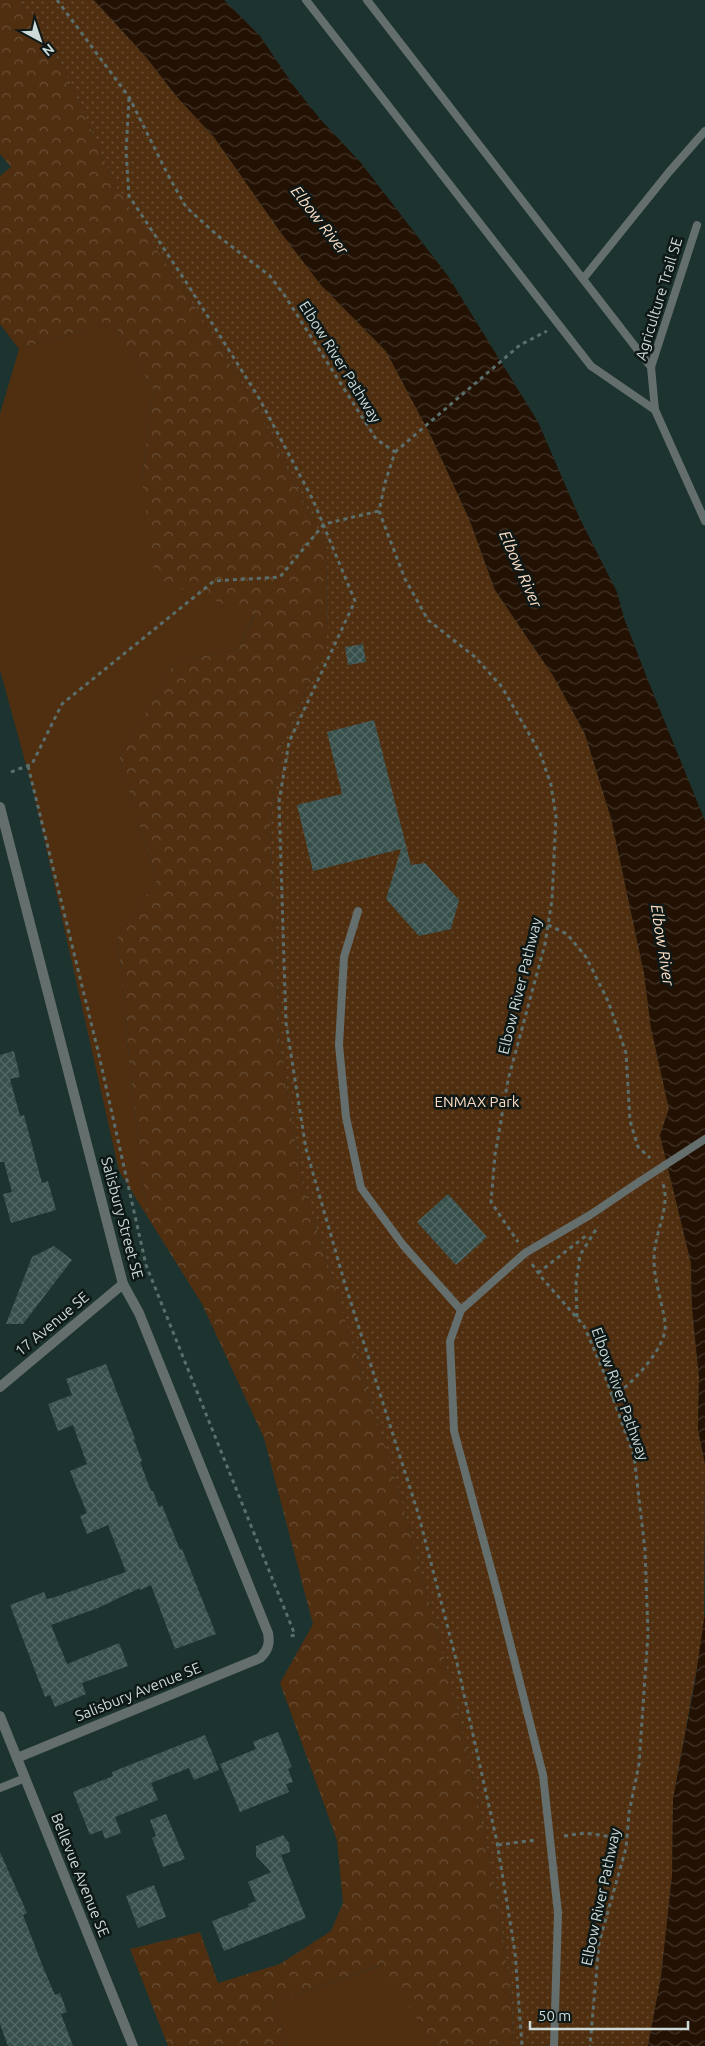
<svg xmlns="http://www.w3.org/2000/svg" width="705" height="2046" viewBox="0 0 705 2046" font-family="Ubuntu,sans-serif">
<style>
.green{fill:#502f11}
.forest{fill:url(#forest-crowns)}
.park{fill:url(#park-dots)}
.water{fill:url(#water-waves)}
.building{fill:url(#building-cross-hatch)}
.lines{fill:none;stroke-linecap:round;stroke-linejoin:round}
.path{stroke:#5a6e6b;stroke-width:3;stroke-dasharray:4 4;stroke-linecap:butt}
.lane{stroke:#646e6d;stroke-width:8}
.street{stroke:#646e6d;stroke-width:10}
.lane-bridge{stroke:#646e6d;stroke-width:8}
.labels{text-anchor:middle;stroke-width:5;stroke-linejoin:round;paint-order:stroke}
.street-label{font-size:15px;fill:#cddbd8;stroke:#0e1817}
.park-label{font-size:15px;fill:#fddcc2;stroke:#0e1817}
.water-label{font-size:16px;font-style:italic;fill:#fedec4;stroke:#0e1817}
</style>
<defs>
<pattern id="forest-crowns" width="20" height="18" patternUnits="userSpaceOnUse" patternTransform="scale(1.25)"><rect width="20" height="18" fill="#502f11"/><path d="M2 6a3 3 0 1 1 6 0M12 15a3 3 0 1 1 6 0" fill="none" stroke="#684d33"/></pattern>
<pattern id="park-dots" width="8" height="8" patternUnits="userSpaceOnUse" patternTransform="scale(1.25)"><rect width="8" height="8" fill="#502f11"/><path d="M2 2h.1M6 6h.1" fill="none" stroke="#684d33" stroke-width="1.8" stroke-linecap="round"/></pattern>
<pattern id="water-waves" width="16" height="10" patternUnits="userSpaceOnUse" patternTransform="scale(1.25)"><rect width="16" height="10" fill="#231204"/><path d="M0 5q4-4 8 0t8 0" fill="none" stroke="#423428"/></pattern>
<pattern id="building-cross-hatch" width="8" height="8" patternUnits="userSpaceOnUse" patternTransform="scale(1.25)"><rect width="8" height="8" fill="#38504c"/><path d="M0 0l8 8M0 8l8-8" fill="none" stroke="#546965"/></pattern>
</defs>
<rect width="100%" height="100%" fill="#1c3330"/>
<g class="green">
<path d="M 113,322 L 153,389 L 142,480 L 255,614 L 238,649 L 175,662 L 119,759 L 157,880 L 118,936 L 130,1069 L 147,1216 L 119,1171 L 34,794 L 0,670 L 0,414 L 19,349 Z"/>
<path d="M 382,1965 L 435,2046 L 288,2046 L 271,2002 Z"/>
</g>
<path class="forest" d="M 0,0 L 20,0 L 64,69 L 118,190 L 208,327 L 262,417 L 327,549 L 328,643 L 282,742 L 270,822 L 280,1047 L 302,1181 L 402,1501 L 458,1710 L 495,1885 L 512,1999 L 513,2046 L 435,2046 L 381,1965 L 271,2002 L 288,2046 L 168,2046 L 130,1949 L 200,1932 L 218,1983 L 280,1964 L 331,1931 L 343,1903 L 337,1840 L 280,1683 L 313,1624 L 264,1438 L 202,1304 L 147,1216 L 130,1069 L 118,936 L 157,880 L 119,759 L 175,662 L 238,649 L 255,615 L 155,579 L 142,480 L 153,389 L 113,322 L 19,349 L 0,324 L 0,176 L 11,167 L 0,154 Z"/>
<path class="park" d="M 20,0 L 94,0 L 146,57 L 178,98 L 214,137 L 279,230 L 321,285 L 386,351 L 432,438 L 470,521 L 495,590 L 554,677 L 585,734 L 611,818 L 644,973 L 651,1028 L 669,1109 L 660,1135 L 691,1263 L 692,1308 L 699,1377 L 698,1429 L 705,1464 L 704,1629 L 673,1799 L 672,1876 L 661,1977 L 648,2046 L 513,2046 L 512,1999 L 495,1885 L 458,1710 L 402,1501 L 302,1181 L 280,1047 L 270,822 L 282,742 L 328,643 L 327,549 L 262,417 L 208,327 L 118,190 L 64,69 Z"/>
<g class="water">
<path d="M 94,0 L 224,0 L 260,36 L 293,85 L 321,120 L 361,163 L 448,276 L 538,422 L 580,519 L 617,592 L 624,618 L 647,678 L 705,821 L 705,1464 L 698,1429 L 699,1377 L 692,1308 L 691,1263 L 660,1135 L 669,1109 L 651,1028 L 644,973 L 611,818 L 585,734 L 554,677 L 495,590 L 470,521 L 432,438 L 386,351 L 321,285 L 279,230 L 214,137 L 178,98 L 146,57 Z"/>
<path d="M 705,1612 L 705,2046 L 648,2046 L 661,1977 L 672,1876 L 673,1799 L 695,1682 Z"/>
</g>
<g class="building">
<path d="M 363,644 L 366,662 L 348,665 L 345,647 Z"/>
<path d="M 374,720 L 411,865 L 425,863 L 459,900 L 451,929 L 419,936 L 386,899 L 401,849 L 313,871 L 297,805 L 342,794 L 327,732 Z"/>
<path d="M 14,1051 L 20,1077 L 10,1079 L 20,1116 L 24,1115 L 42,1183 L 48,1181 L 56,1210 L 11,1223 L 3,1194 L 12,1192 L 4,1162 L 0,1162 L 0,1055 Z"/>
<path d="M 448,1194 L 487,1237 L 456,1265 L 417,1222 Z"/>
<path d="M 54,1246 L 72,1260 L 23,1324 L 6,1324 L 32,1257 Z"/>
<path d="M 106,1364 L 135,1439 L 134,1440 L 142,1461 L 140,1462 L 151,1491 L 153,1491 L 159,1507 L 162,1505 L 180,1550 L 182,1549 L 216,1634 L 175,1649 L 151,1585 L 140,1590 L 140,1588 L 98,1608 L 51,1625 L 67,1664 L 119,1643 L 128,1666 L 82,1683 L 86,1694 L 55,1707 L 50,1695 L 45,1697 L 10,1605 L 44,1592 L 47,1599 L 52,1598 L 126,1572 L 108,1525 L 87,1534 L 80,1516 L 87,1513 L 70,1471 L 87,1464 L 73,1425 L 58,1431 L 48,1404 L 72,1395 L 66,1379 Z"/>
<path d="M 278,1732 L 292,1767 L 288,1769 L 293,1782 L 286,1784 L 289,1792 L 240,1812 L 220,1764 L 256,1749 L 253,1742 Z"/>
<path d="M 205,1735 L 219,1770 L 194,1780 L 189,1768 L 151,1783 L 158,1800 L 115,1817 L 121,1833 L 105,1839 L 102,1830 L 90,1835 L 73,1792 L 113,1776 L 112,1772 Z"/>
<path d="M 166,1814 L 185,1859 L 163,1867 L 152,1838 L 156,1836 L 150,1820 Z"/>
<path d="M 283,1835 L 289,1843 L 290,1852 L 281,1855 L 306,1918 L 224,1951 L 212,1921 L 249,1907 L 248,1904 L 256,1901 L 248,1882 L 271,1872 L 256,1856 L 256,1846 Z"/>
<path d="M 0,1852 L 27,1913 L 23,1915 L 43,1967 L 55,1995 L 60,1993 L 67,2012 L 61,2014 L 73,2046 L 8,2046 L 0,2024 Z"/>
<path d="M 154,1885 L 166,1917 L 138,1928 L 126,1896 Z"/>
</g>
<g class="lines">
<g class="path">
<path d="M 57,0 L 129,97 L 168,175 L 186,207 L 218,236 L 270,276 L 285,296 L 376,439 L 395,452 L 385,483 L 379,511 L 405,579 L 428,620 L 475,657 L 502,687 L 540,753 L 551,785 L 556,816 L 552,900 L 545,944 L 508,1080 L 495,1155 L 491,1202 L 518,1242"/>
<path d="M 129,98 L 126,151 L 129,196 L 188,285 L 259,398 L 313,500 L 355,601 L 289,742 L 279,802 L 286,1023 L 306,1149 L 345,1284 L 418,1513 L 457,1663 L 497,1842 L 515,1952 L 522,2046"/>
<path d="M 395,452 L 520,345 L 547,331"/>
<path d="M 28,766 L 98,1051 L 146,1265 L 295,1635 L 287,1637"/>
<path d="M 11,772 L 32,764 L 62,704 L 214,581 L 280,577 L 324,524 L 379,511"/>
<path d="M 548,925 L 567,934 L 586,957 L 608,1001 L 626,1053 L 630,1121 L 638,1147 L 650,1158"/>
<path d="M 532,1264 L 542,1278 L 584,1326 L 602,1368 L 634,1456 L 645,1550 L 648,1634 L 639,1764 L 629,1813 L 626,1848 L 599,1943 L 590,2046"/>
<path d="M 538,1273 L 587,1235"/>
<path d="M 577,1317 L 576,1283 L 580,1255 L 597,1228"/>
<path d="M 612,1398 C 631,1384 669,1347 665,1322 C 661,1296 651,1274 655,1247 C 658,1227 670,1203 663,1184"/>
<path d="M 564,1836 L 585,1833 L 627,1839"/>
<path d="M 498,1845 L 535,1840"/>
</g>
<g class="lane">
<path d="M 306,0 L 591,366 L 655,410"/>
<path d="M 367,0 L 651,367"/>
<path d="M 697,225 L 651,367 L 655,410 L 705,521"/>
<path d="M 583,279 L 669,172 L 705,131"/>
<path d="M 358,911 L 344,957 L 339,1045 L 346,1117 L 361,1188 L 403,1245 L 461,1310"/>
<path d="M 0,1788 L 25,1778"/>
<path d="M 554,2046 L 558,1913 L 543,1775 L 498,1595 L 454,1431 L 450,1341 L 461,1310 L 525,1253 L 590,1215 L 639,1182"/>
</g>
<g class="street">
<path d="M 0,807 L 123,1284 L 139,1313 L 268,1633 C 270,1644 268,1650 260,1658 L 17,1758"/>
<path d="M 0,1387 L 123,1284"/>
<path d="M 0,1716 L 133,2046"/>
</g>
<path class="lane-bridge" d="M 639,1182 L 705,1139"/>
</g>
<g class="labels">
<g class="street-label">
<text transform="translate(659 299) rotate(-73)" y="5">Agriculture Trail SE</text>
<text transform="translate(340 362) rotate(58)" y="5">Elbow River Pathway</text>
<text transform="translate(520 986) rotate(-76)" y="5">Elbow River Pathway</text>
<text transform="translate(122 1218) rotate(75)" y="5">Salisbury Street SE</text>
<text transform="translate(52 1324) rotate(-40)" y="5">17 Avenue SE</text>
<text transform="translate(620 1394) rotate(70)" y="5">Elbow River Pathway</text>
<text transform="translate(138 1692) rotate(-22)" y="5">Salisbury Avenue SE</text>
<text transform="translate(80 1875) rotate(68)" y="5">Bellevue Avenue SE</text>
<text transform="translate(601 1897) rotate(-78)" y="5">Elbow River Pathway</text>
</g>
<g class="park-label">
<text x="477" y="1107">ENMAX Park</text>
</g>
<g class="water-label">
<text transform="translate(320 220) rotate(52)" y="6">Elbow River</text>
<text transform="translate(521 569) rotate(66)" y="6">Elbow River</text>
<text transform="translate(663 945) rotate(81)" y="6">Elbow River</text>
</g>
</g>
<g transform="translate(40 40) rotate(140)" stroke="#0e1817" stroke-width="4" paint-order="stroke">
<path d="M0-4L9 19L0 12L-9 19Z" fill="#cddbd8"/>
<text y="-8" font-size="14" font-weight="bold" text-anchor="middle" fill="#cddbd8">N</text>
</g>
<path d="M530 2021v8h158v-8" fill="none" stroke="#cddbd8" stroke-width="2.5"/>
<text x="538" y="2021" font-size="15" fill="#cddbd8" stroke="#0e1817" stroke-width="4" paint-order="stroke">50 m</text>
</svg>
